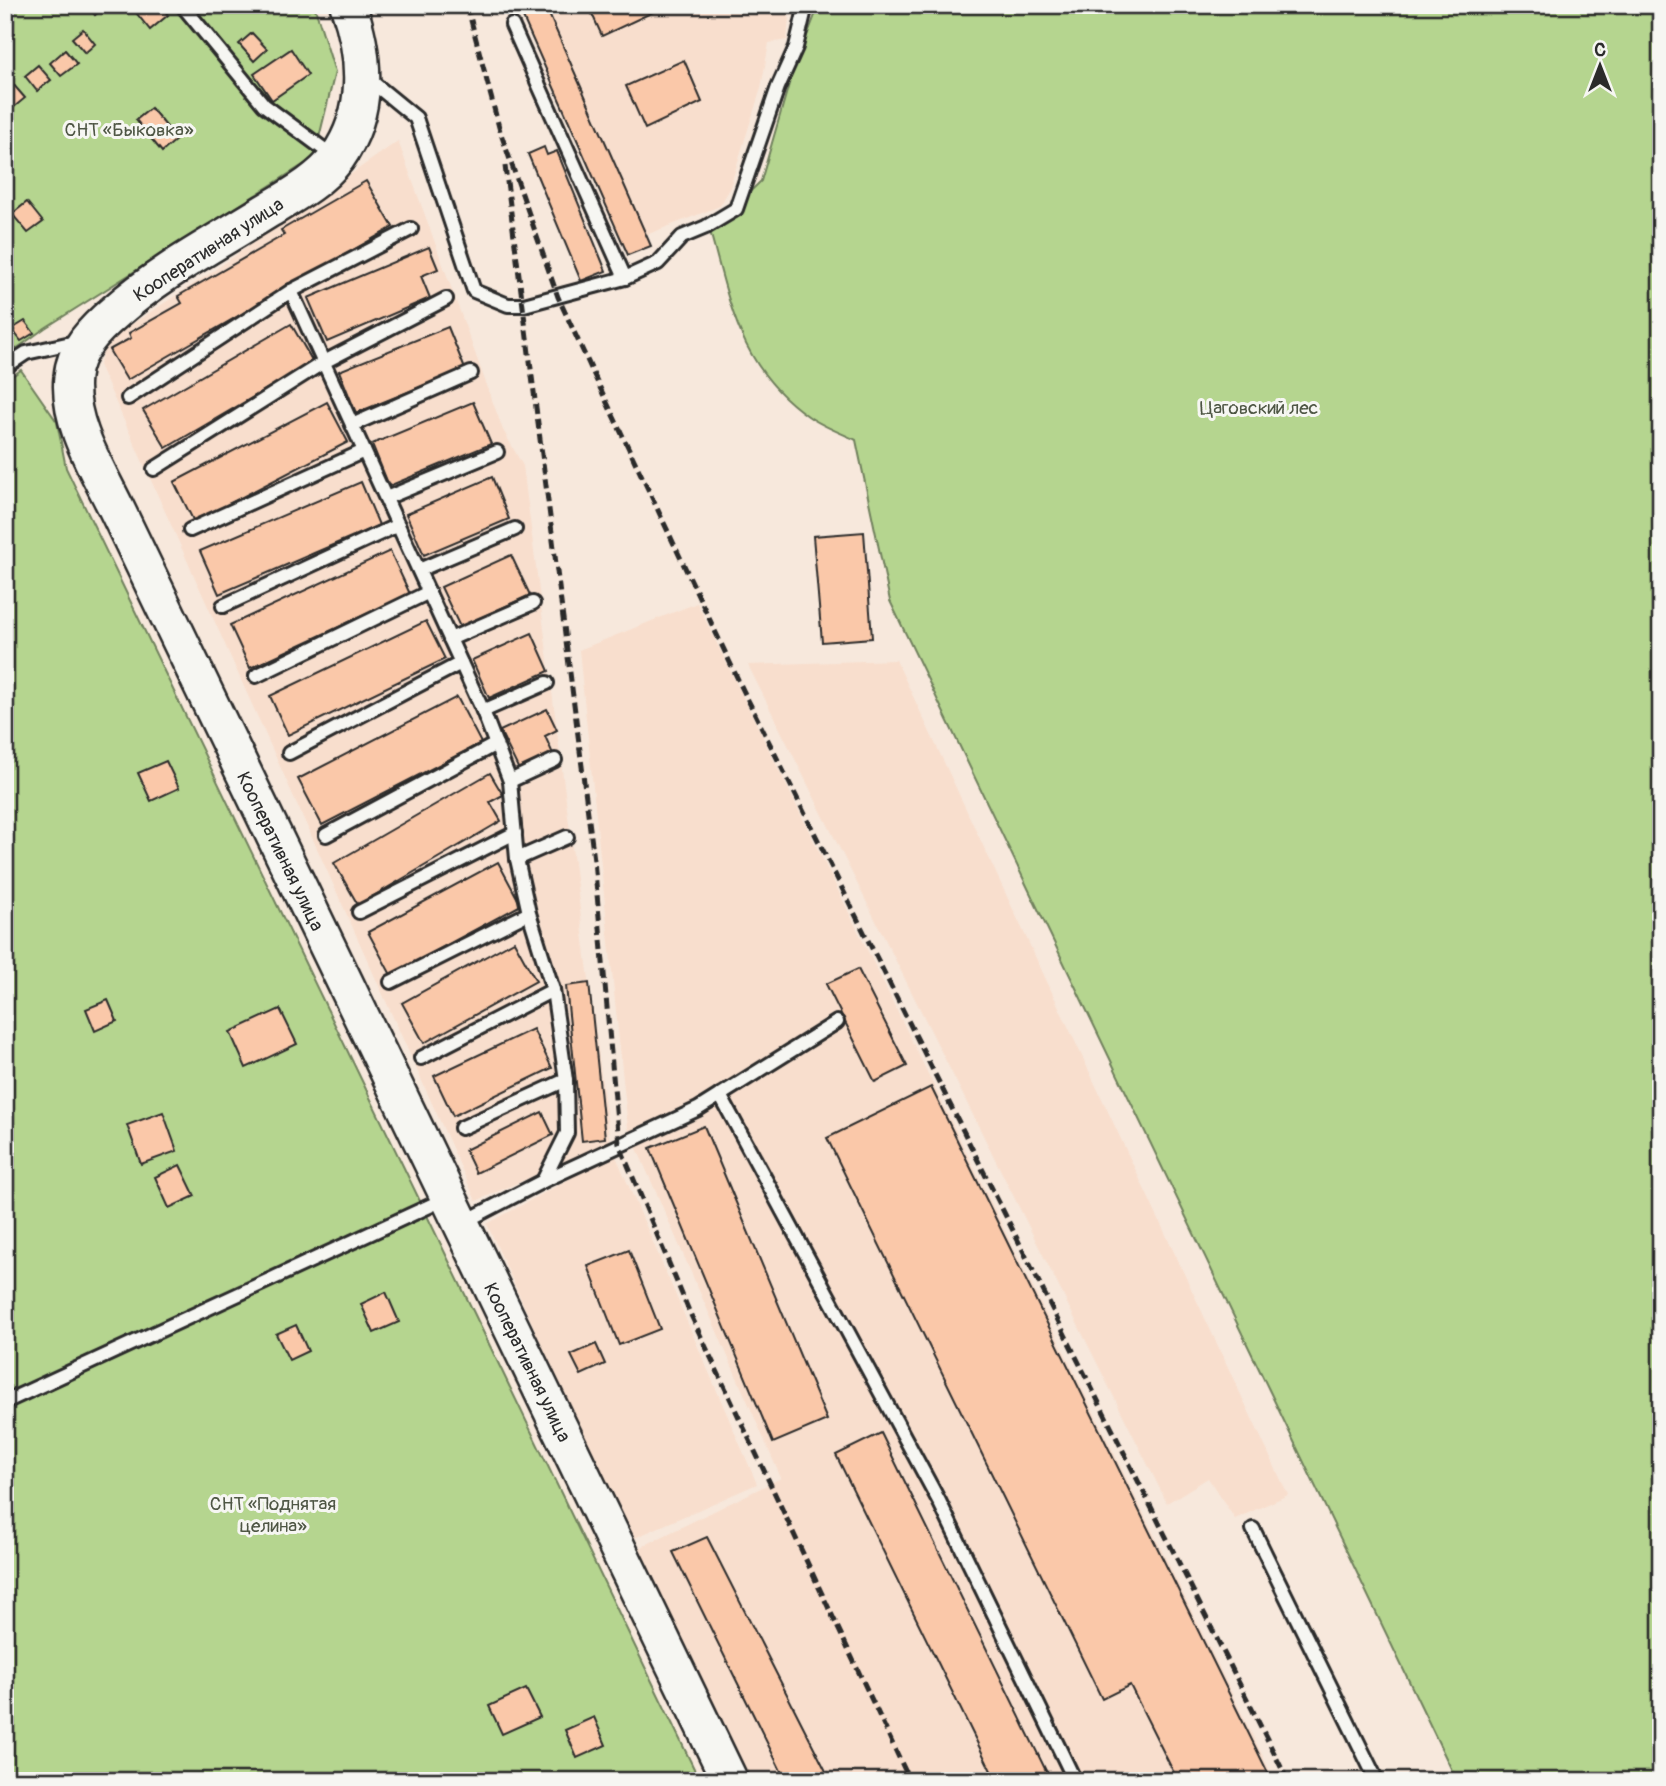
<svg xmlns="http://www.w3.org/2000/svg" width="1666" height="1786" viewBox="0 0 1666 1786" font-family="Pangolin,sans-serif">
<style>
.built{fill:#f8decd}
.green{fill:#b5d58f;stroke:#70805d;stroke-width:2}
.building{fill:#fac8a9;stroke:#2b2b2b;stroke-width:2}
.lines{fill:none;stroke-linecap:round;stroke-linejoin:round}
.lane-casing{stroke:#2b2b2b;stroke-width:18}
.secondary-casing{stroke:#2b2b2b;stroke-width:40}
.lane{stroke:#f6f6f2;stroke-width:12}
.secondary{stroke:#f6f6f2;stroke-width:35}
.rail{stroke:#2b2b2b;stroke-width:5;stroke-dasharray:10 5;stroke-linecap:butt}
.labels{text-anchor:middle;stroke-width:6;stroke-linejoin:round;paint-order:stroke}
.park-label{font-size:19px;fill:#4e5644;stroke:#f6f6f2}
.street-label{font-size:19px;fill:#2b2b2b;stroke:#f6f6f2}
</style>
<rect width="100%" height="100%" fill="#f7e8dc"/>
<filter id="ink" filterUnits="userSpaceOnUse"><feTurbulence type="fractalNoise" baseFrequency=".0143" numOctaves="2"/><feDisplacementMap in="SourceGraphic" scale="14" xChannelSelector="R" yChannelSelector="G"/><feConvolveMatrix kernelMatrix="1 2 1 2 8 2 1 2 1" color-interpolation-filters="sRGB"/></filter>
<g filter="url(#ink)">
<g class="built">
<path d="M 545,5 L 790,5 L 787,40 L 769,43 L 761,88 L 729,190 L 720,206 L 646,235 Z"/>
<path d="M 398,141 L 503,430 L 523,466 L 610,1143 L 476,1201 L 99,365 L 106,341 L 209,274 Z"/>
<path d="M 697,603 L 1275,1781 L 747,1781 L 635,1550 L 781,1478 L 628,1128 L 579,650 Z"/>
<path d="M 896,660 L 1288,1495 L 1235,1519 L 1208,1478 L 1167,1503 L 748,665 Z"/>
<path d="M 615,1154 L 757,1484 L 630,1540 L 487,1224 Z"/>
</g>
<g class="green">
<path d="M 5,5 L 314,5 L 335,72 L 314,158 L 45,328 L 5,357 Z"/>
<path d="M 819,5 L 1661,5 L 1661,1781 L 1457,1781 L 890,601 L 856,440 C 841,433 822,426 808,416 C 740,368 731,307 710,231 L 761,181 L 791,77 Z"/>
<path d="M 21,370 L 57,422 L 66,468 L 700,1781 L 5,1781 L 5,381 Z"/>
</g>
<g class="building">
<path d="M 87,5 L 107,5 L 95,15 Z"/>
<path d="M 130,5 L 160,5 L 168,15 L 150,30 Z"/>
<path d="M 539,5 L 545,5 L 651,246 L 628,255 L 521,13 Z"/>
<path d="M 588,5 L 668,5 L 602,36 Z"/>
<path d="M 83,29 L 95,44 L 85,53 L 72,38 Z"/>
<path d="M 252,33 L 267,49 L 254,61 L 239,44 Z"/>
<path d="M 291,49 L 308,75 L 272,100 L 254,74 Z"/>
<path d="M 65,50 L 77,64 L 61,76 L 50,63 Z"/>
<path d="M 684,60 L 702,102 L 645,129 L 626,86 Z"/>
<path d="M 38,65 L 51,80 L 37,91 L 25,76 Z"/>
<path d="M 12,83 L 25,98 L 8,112 L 5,89 Z"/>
<path d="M 151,108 L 177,139 L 162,152 L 136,120 Z"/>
<path d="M 544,147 L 547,155 L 557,151 L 606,271 L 581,281 L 528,154 Z"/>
<path d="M 366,181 L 393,227 L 127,380 L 109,350 L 131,338 L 129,333 L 182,303 L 178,296 L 284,235 L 281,230 Z"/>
<path d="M 27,202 L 43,222 L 28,233 L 12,214 Z"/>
<path d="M 429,247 L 438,269 L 421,276 L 430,298 L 327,342 L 308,298 Z"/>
<path d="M 25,321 L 34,333 L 21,341 L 12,329 Z"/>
<path d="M 291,324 L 313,362 L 166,448 L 143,410 Z"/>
<path d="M 448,327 L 465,369 L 356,413 L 339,371 Z"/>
<path d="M 327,402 L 348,442 L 194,522 L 174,482 Z"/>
<path d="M 473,402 L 491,444 L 389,486 L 372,444 Z"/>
<path d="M 492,477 L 509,519 L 424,555 L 406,514 Z"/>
<path d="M 361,482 L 379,525 L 219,594 L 200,551 Z"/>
<path d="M 864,532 L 872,638 L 822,642 L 813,536 Z"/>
<path d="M 390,551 L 410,594 L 250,668 L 230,625 Z"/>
<path d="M 511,555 L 530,595 L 460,627 L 441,587 Z"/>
<path d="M 426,621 L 445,659 L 288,735 L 270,696 Z"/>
<path d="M 532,633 L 549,671 L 489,698 L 472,660 Z"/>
<path d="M 457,697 L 481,743 L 322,825 L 298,779 Z"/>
<path d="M 547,709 L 557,730 L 545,736 L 553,754 L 519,770 L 500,731 Z"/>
<path d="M 166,761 L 179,788 L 151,801 L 138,773 Z"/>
<path d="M 490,773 L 503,795 L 490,802 L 501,821 L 358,905 L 334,863 Z"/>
<path d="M 498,862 L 521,905 L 391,975 L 368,932 Z"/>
<path d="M 514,941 L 536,981 L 424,1043 L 402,1003 Z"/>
<path d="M 858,969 L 907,1066 L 875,1082 L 826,984 Z"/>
<path d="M 589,983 L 605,1138 L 582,1141 L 566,986 Z"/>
<path d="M 108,1000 L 117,1021 L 95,1031 L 86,1009 Z"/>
<path d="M 280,1009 L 297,1044 L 246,1068 L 230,1032 Z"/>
<path d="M 533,1029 L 552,1068 L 453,1116 L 434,1076 Z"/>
<path d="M 931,1087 L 1272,1781 L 1178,1781 L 1130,1685 L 1102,1699 L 827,1138 Z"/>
<path d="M 163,1112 L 177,1151 L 141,1164 L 127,1125 Z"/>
<path d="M 542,1112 L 553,1135 L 476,1173 L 465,1150 Z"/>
<path d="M 704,1126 L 827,1420 L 773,1443 L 650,1148 Z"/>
<path d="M 180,1165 L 195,1196 L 169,1208 L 155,1177 Z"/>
<path d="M 629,1250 L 660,1329 L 619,1345 L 588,1266 Z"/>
<path d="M 386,1292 L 399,1322 L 374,1333 L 361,1304 Z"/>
<path d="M 296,1325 L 308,1351 L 289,1360 L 276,1334 Z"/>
<path d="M 596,1344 L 605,1364 L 581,1375 L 571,1355 Z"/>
<path d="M 881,1433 L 1051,1781 L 996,1781 L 836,1455 Z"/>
<path d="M 707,1537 L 831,1781 L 786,1781 L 673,1552 Z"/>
<path d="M 526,1689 L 540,1717 L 502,1734 L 489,1706 Z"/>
<path d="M 594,1717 L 606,1745 L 577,1758 L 565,1730 Z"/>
</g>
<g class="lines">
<defs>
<g id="lane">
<path d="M 182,5 L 264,105 L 333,156"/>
<path d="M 512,25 L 625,278"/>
<path d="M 366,77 L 416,118 L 474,291 L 508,305 L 524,305 L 625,278 L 658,263 L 682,237 L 706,227 L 736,209 L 778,87 L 796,47 L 806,5"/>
<path d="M 291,291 L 411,229"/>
<path d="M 5,367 L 26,353 L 80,341"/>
<path d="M 128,398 L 291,291 L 483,711 L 510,781 L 517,859 L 529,913 L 553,990 L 566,1080 L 567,1133 L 543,1181"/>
<path d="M 352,425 L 471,373"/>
<path d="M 154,469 L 324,362 L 446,299"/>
<path d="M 386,498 L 497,452"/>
<path d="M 190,530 L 364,451"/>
<path d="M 419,570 L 515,529"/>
<path d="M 223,606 L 398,525"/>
<path d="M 450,639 L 533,603"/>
<path d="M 256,676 L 429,592"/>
<path d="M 483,711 L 547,683"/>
<path d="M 289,753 L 461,663"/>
<path d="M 510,781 L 555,760"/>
<path d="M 326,835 L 496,744"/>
<path d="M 517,859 L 567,837"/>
<path d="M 359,912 L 515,833"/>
<path d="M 391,982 L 529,913"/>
<path d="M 421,1058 L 553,990"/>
<path d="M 720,1095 L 939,1501 L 1075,1781"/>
<path d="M 461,1128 L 566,1080"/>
<path d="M 464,1222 L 543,1181 L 698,1109 L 837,1022"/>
<path d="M 5,1402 L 447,1198"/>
<path d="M 1253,1529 L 1377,1781"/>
</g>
<path id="secondary" d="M 348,5 C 366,55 370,112 337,158 C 320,181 290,197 265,212 C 214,244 160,272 115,312 C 95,329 74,350 72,377 C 67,423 99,472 118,512 L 730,1781"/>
</defs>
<use href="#lane" class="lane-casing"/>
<use href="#secondary" class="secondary-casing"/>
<use href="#lane" class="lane"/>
<use href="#secondary" class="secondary"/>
<g class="rail">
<path d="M 467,5 L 500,131 L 558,297 L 594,375 L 743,690 L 1288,1781"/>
<path d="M 505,166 L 594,860 L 619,1144 L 689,1311 L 910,1781"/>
</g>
</g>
</g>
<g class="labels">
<g class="park-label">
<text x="129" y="136">СНТ «Быковка»</text>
<text x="1259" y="414">Цаговский лес</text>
<text x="273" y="1510">СНТ «Поднятая<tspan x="273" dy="22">целина»</tspan></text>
</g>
<g class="street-label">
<text transform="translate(208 249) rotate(-33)" y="7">Кооперативная улица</text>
<text transform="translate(281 851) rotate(64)" y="7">Кооперативная улица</text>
<text transform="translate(528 1362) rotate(64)" y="7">Кооперативная улица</text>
</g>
</g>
<rect width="1666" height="1786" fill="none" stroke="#f6f6f2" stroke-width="28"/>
<rect x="14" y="14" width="1638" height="1758" fill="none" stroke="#2b2b2b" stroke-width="2.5" filter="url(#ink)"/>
<g transform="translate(1600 66)" stroke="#f6f6f2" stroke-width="5" paint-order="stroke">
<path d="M0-5L12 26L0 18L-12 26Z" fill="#2b2b2b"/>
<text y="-10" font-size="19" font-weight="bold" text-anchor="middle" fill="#2b2b2b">С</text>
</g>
</svg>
